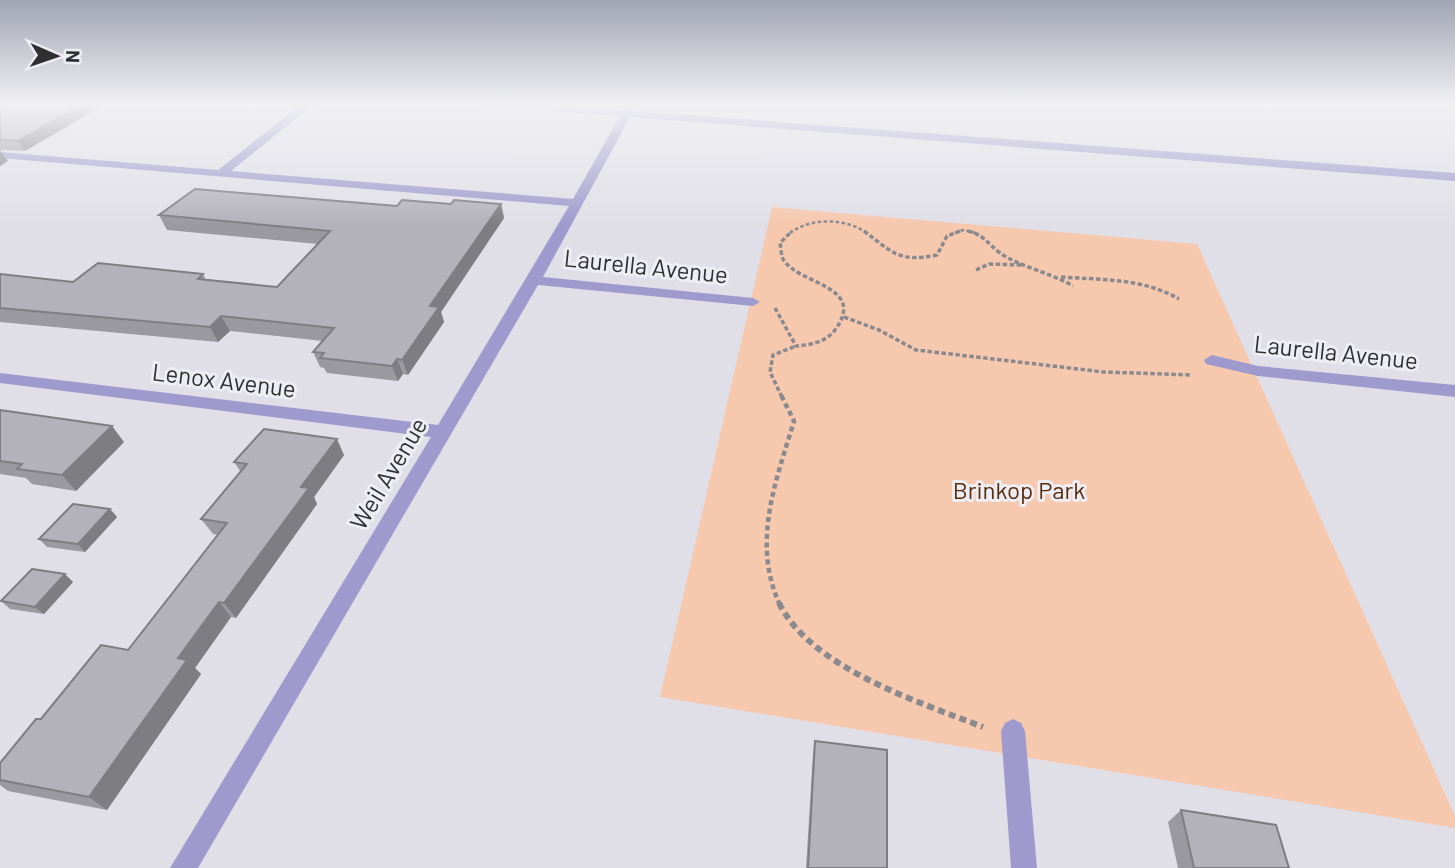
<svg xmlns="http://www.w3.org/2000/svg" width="1455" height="868" viewBox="0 0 1455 868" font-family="Barlow,sans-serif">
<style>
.green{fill:#f6c8ae}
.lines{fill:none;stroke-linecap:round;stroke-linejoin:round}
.path-far3{stroke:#89898e;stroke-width:2.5;stroke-dasharray:3.5 2.5;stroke-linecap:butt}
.path-far2{stroke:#89898e;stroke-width:3.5;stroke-dasharray:4.5 2.5;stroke-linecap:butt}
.path-far1{stroke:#89898e;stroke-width:4.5;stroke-dasharray:5 3.5;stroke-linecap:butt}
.path{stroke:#89898e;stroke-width:6;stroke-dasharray:7 4.5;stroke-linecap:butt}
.street{fill:#9f9acd;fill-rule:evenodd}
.wall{fill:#9a99a0}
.shaded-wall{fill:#7d7d82}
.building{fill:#b3b2ba;stroke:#7d7d82;stroke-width:2}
.labels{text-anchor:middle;stroke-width:6;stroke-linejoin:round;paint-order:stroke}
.street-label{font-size:24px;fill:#303033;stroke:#ededf4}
.park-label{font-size:24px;fill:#5b2c0b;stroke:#ededf4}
</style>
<rect width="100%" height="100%" fill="#e0dfe7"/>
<path class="green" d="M 772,207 L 1197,244 L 1455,816 L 1455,828 L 660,697 Z"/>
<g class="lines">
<g class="path-far3">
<path d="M 790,233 C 812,217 845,218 867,233"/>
<path d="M 955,233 L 963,230 L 976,233"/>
</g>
<g class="path-far2">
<path d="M 864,231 C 892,252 899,263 937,255 L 947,236 L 960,231"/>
<path d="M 968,231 C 984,235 988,244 1000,253 C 1018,266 1051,273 1073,286"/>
<path d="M 976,270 L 989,264 L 1022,265"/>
<path d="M 1061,277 C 1102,280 1143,278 1179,299"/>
<path d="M 775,308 L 796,346 C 810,345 826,342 835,330 C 868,285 798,285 783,259 C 781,255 781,248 780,243 L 792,231"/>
<path d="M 844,317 L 879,330 L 916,350 L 1104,372 L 1191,375"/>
<path d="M 782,397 L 770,372 L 773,355 L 796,346"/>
</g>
<path class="path-far1" d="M 780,605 C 751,543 776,481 794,421 L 781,395"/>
<path class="path" d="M 779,603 C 811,668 919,702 983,727"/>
<g class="street">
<path d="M 303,103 L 315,103 L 231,171 L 573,199 L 620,116 L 485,106 L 480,103 L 530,103 L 624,110 L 628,103 L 638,103 L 634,111 L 1455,173 L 1455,181 L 630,117 L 543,277 L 753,298 L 760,302 L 753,306 L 538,285 L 198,868 L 170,868 L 431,437 L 0,383 L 0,373 L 438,425 L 569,206 L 0,158 L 0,152 L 218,170 Z"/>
<path d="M 1212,355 L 1258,366 L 1455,385 L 1455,397 L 1258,376 L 1206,364 L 1204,360 Z"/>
<path d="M 1013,719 L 1021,723 L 1025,731 L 1037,868 L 1011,868 L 1001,731 L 1005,723 Z"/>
</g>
</g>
<g class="wall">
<path d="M 0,103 L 25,151 L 0,150 Z"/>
<path d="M 451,204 L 501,204 L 504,218 L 441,312 L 444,322 L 408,375 L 403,374 L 398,381 L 327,373 L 324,368 L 320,367 L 313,352 L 323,341 L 230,331 L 218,342 L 0,322 L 0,274 L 73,282 L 203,274 L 206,280 L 277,287 L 318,244 L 167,230 L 159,215 Z"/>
<path d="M 0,410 L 124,442 L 76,491 L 32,484 L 26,478 L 0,474 Z"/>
<path d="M 344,455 L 314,497 L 317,504 L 236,618 L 231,617 L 195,668 L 201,674 L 107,810 L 8,791 L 0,785 L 0,763 L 41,719 L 128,650 L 218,535 L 213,534 L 201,519 L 241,472 L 234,462 Z"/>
<path d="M 110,509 L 117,517 L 85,552 L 47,547 L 39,539 Z"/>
<path d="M 73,582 L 44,614 L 10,609 L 1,601 Z"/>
<path d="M 815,741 L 887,868 L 806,868 L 813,754 Z"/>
<path d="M 1181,810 L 1289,868 L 1178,868 L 1168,822 Z"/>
</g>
<g class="shaded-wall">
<path d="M 84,103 L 108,103 L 25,151 L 18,141 Z"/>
<path d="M 0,150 L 8,161 L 0,166 Z"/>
<path d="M 501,204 L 504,218 L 441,312 L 444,322 L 408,375 L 402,360 L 430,306 Z"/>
<path d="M 221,316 L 230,331 L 218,342 L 210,327 Z"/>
<path d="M 397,359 L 403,374 L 398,381 L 392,366 Z"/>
<path d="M 112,426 L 124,442 L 76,491 L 62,475 Z"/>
<path d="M 337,439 L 344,455 L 314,497 L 317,504 L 236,618 L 224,603 L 301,487 Z"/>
<path d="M 110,509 L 117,517 L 85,552 L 78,544 Z"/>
<path d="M 65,574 L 73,582 L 44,614 L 35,607 Z"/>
<path d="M 219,602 L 231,617 L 195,668 L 201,674 L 107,810 L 89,797 L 178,658 Z"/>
</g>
<g class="building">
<path d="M 0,103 L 84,103 L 18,141 L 0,140 Z"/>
<path d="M 195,189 L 397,206 L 402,200 L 451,204 L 454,200 L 501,204 L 430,306 L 439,307 L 402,360 L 397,359 L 392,366 L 320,358 L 324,353 L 313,352 L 334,328 L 221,316 L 210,327 L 0,308 L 0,274 L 73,282 L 98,263 L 203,274 L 198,279 L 277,287 L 330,231 L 159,215 Z"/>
<path d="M 0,410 L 112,426 L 62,475 L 17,469 L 22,464 L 0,461 Z"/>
<path d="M 264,429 L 337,439 L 301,487 L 309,488 L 224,603 L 219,602 L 178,658 L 187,660 L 89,797 L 0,780 L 0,763 L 36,719 L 41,719 L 101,645 L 128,650 L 227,523 L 201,519 L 247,464 L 234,462 Z"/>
<path d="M 73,504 L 110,509 L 78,544 L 39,539 Z"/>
<path d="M 32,569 L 65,574 L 35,607 L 1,601 Z"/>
<path d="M 815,741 L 887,750 L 887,868 L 808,868 Z"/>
<path d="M 1181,810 L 1276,825 L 1289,868 L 1194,868 Z"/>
</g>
<linearGradient id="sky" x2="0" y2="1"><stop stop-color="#a1a5b3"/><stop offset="0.46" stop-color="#f1f1f4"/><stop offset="1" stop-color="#f1f1f4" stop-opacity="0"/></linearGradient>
<rect width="1455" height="225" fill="url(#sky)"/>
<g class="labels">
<g class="street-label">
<text transform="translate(646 267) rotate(6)" y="8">Laurella Avenue</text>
<text transform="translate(1336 353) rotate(6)" y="8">Laurella Avenue</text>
<text transform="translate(224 381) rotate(7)" y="8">Lenox Avenue</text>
<text transform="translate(389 474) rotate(-59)" y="8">Weil Avenue</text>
</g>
<g class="park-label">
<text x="1019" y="499">Brinkop Park</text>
</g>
</g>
<g transform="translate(56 56) rotate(92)" stroke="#ededf4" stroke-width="5" paint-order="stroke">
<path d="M0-5L12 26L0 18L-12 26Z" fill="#303033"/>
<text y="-10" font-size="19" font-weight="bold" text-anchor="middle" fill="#303033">N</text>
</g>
</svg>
